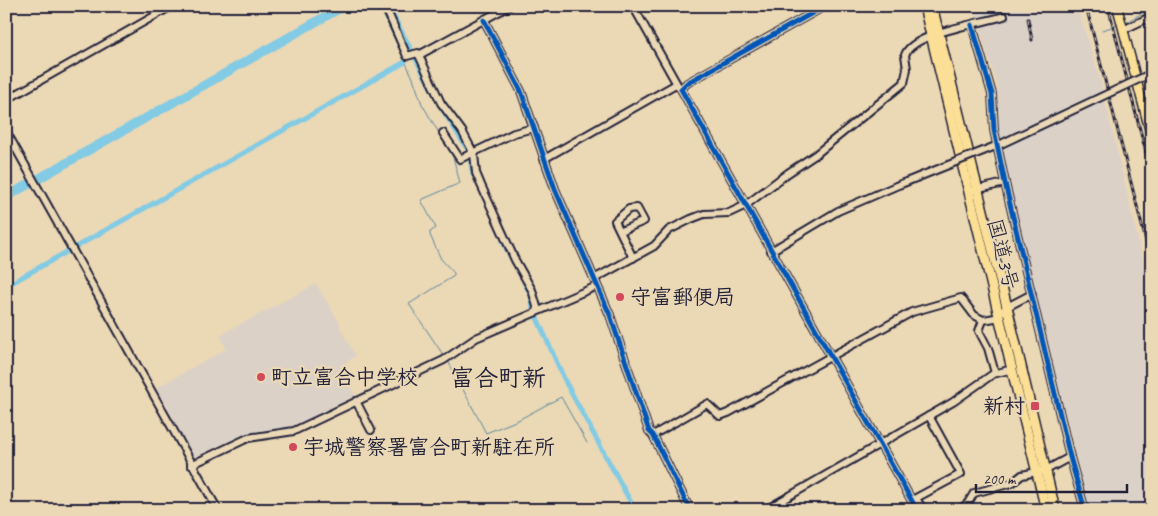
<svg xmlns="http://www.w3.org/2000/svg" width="1158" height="516" viewBox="0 0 1158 516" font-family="Caveat,'Klee One',sans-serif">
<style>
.built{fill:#dcd1c7}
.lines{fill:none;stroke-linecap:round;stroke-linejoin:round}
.stream{stroke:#5c87a0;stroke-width:1}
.canal{stroke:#83cbe4;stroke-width:5}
.river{stroke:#83cbe4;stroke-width:9}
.minor-casing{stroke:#22223b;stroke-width:10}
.major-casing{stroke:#22223b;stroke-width:11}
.highway-casing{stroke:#22223b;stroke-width:12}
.minor{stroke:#ebd8b5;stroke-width:6}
.major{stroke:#fbdf96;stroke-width:8}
.highway{stroke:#fbdf96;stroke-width:9}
.rail-casing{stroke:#22223b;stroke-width:3}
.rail{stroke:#ebd8b5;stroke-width:1;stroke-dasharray:4;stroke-linecap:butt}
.minor-bridge-casing{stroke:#22223b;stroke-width:10;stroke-linecap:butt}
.minor-bridge{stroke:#ebd8b5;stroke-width:6}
.cycleway-casing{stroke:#ebd8b5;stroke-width:8}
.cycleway{stroke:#0057b8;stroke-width:5}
.poi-dot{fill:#d1495b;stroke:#ebd8b5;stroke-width:2}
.labels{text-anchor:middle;stroke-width:4.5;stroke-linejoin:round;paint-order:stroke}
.street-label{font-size:21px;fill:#22223b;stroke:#ebd8b5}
.poi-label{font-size:21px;font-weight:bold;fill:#22223b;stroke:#ebd8b5;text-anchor:start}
.quarter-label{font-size:24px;font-weight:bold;fill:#22223b;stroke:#ebd8b5}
</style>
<rect width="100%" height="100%" fill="#ebd8b5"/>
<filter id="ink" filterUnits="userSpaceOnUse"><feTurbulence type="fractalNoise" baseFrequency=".02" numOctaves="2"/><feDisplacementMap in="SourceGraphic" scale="10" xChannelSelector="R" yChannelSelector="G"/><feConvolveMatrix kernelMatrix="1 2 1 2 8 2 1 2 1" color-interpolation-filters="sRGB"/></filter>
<g filter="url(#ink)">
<g class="built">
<path d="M 973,6 L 1077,6 L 1101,83 L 1152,299 L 1152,510 L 1089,510 L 1007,178 L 997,128 L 998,88 Z"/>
<path d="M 316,284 L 340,323 L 340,328 L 356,356 L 340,366 L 355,396 L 295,427 L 241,436 L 193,458 L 156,388 L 226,349 L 220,335 Z"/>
</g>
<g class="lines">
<g class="stream">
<path d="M 379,6 L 413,78 L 422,104 L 453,157 L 460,183 L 421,200 L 436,228 L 430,232 L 430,235 L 441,259 L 454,273 L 454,276 L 409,304 L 444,356"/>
<path d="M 1124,23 L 1152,8"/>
<path d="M 1102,30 L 1118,25"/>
<path d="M 448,361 L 486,433 L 518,420 L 561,397 L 587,443"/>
</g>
<g class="canal">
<path d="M 388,6 L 437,99"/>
<path d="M 441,107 L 469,152 L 473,175"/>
<path d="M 503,242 L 519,272"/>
<path d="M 524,282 L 531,295 L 533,309 L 566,383 L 635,510"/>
<path d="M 6,286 L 405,62"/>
</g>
<path class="river" d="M 6,197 L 344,6"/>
<defs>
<g id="minor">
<path d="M 385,6 L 407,56 L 418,53 L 441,103 L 462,131 L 474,154 L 476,173 L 481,185 L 515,260 L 532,290 L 538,310"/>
<path d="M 633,6 L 678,86"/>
<path d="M 825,6 L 687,83 L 681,89 L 917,510"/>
<path d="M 484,20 L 521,91 L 555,189 L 610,315 L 649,431 L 653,435 L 690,510"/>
<path d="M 972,25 L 992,94 L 994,130 L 1005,183 L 1070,457 L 1085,510"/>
<path d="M 1123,30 L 1152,16"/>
<path d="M 419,55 L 509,6"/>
<path d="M 6,100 L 172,6"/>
<path d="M 6,131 L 218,510"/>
<path d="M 443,133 L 460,159 L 514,133 L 534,128"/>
<path d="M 544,159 L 676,84"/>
<path d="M 970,191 L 1005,183"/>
<path d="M 621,231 L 644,221 L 637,208 L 629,209 L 615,221 L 633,258"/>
<path d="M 771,251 L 838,211 L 896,186"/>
<path d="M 594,279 L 654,246 L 669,230 L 691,219 L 704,214 L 729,213 L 746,205 L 788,173 L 815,155 L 904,83 L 907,69 L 905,55 C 912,33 982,23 1004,16"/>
<path d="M 983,320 L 979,331 L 988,348 L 995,373"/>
<path d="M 356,401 L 371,430"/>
<path d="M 653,435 L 707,404 L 720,416 L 728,413 L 912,312 L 961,298 L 974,315 L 983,320 L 995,318 L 1007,307 L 1032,294"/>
<path d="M 191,465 L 248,438 L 294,431 L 444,360 L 476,338 L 597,286"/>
<path d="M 765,510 L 953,402 L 993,374 L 1013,369"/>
<path d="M 923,510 L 916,498 L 961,474 L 929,416"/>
<path d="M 959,510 L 968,503 L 974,493 L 1012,483 L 1022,475 L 1046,470 L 1070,457"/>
</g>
<path id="major" d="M 1117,6 L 1152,139"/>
<g id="highway">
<path d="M 924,6 L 1046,510"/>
<path d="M 932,6 L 1007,307 L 1055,510"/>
</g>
</defs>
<use href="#minor" class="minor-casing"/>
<use href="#major" class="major-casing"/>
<use href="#highway" class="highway-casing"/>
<use href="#minor" class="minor"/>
<use href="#major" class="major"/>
<use href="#highway" class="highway"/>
<defs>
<g id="rail">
<path d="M 1086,6 L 1152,265"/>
<path d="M 1108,6 L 1152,176"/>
<path d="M 1028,19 L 1032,40"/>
</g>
</defs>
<use href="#rail" class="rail-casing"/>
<use href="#rail" class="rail"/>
<defs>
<path id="minor-bridge" d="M 896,186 L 1003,143 L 1152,73"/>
</defs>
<use href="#minor-bridge" class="minor-bridge-casing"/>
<use href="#minor-bridge" class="minor-bridge"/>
<defs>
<g id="cycleway">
<path d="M 825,6 L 687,83 L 681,89 L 917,510"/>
<path d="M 484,20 L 521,91 L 555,189 L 610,315 L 649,431 L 653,435 L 690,510"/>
<path d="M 972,25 L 992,94 L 994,130 L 1005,183 L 1070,457 L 1085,510"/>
</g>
</defs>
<use href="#cycleway" class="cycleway-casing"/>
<use href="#cycleway" class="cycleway"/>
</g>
</g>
<g class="poi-dot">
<circle cx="620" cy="297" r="5"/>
<circle cx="261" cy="377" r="5"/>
<rect x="1030" y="401" width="10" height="10" rx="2.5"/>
<circle cx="293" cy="447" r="5"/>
</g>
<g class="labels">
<g class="street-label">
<text transform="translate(1003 254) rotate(76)" y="7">国道3号</text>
</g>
<g class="poi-label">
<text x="630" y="304">守富郵便局</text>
<text x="271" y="384">町立富合中学校</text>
<text x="1025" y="413" text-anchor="end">新村</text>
<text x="303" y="454">宇城警察署富合町新駐在所</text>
</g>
<g class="quarter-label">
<text x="498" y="386">富合町新</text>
</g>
</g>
<rect width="1158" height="516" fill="none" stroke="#ebd8b5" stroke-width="25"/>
<rect x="12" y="12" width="1133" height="491" fill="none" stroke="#22223b" stroke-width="2" filter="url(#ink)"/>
<path d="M976 484v8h151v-8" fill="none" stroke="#22223b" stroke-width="2.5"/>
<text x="983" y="484" font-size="15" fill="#22223b" stroke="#ebd8b5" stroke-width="4" paint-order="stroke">200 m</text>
</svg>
